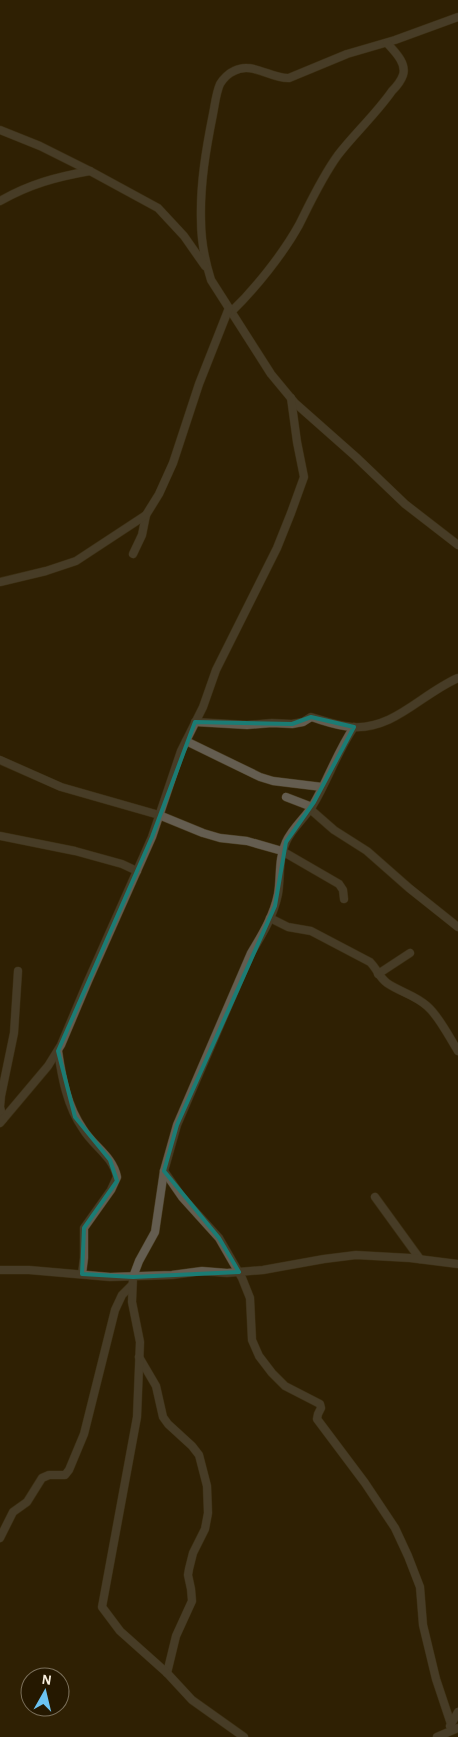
<svg xmlns="http://www.w3.org/2000/svg" width="458" height="1737" viewBox="0 0 458 1737" font-family="'Alegreya Sans',sans-serif">
<style>
.lines{fill:none;stroke-linecap:round;stroke-linejoin:round}
.minor-casing{stroke:#4b3e22;stroke-width:9}
.minor{stroke:#645d50;stroke-width:8}
.marked{fill:none;stroke:#1b7c74;stroke-width:4;stroke-linejoin:round}
</style>
<rect width="100%" height="100%" fill="#2f2103"/>
<g class="lines">
<defs>
<g id="minor">
<path d="M 458,17 L 395,40 L 347,54 L 289,78 C 271,79 252,61 234,71 C 229,73 223,79 220,84 C 216,93 215,104 213,114 C 206,149 200,184 201,220 C 201,240 205,261 211,280 L 271,374 L 295,403 L 356,457 L 405,504 L 458,545"/>
<path d="M 0,130 L 40,146 L 90,171 L 158,208 L 184,236 L 205,266"/>
<path d="M 0,201 C 30,184 56,177 90,171"/>
<path d="M 231,312 C 255,289 283,254 299,225 C 311,201 322,177 338,155 C 355,133 376,114 392,91 C 396,87 401,81 403,75 C 407,63 394,51 387,43"/>
<path d="M 133,554 L 142,535 L 146,515"/>
<path d="M 0,582 L 46,571 L 76,561 L 146,515 L 159,494 L 173,463 L 199,384 L 229,308"/>
<path d="M 195,722 L 247,725 L 272,723 L 292,724 L 303,722 L 311,717 C 325,721 337,726 352,727 C 394,730 421,694 458,678"/>
<path d="M 186,741 L 260,777 L 273,781 L 322,787"/>
<path d="M 0,760 L 61,787 L 159,815 L 203,833 L 220,838 L 247,841 L 282,851 L 339,884 L 343,890 L 344,899"/>
<path d="M 286,797 L 312,807"/>
<path d="M 310,809 L 334,830 L 367,851 L 409,888 L 458,927"/>
<path d="M 0,836 L 75,851 L 122,864 L 137,871"/>
<path d="M 270,918 L 288,927 L 311,931 L 370,962 C 377,969 379,977 387,983 C 400,992 415,995 427,1006 C 439,1016 449,1037 458,1051"/>
<path d="M 378,974 L 410,953"/>
<path d="M 58,1051 C 62,1078 67,1106 83,1129 C 93,1146 113,1156 117,1177 L 111,1190 L 84,1228 L 84,1258 L 82,1274"/>
<path d="M 3,1119 L 0,1107 L 1,1096 L 14,1033 L 18,971"/>
<path d="M 0,1123 L 48,1066 L 61,1045 L 88,981 L 152,837 L 181,751 L 203,707 L 216,670 L 277,548 L 291,513 L 304,477 L 297,442 L 291,398"/>
<path d="M 164,1171 L 182,1197 L 219,1238 L 242,1278 L 250,1298 L 252,1340 L 259,1356 L 272,1373 L 285,1386 L 320,1404 L 321,1408 L 318,1414 L 317,1419 L 365,1483 L 395,1528 L 408,1556 L 420,1587 L 423,1625 L 436,1679 L 451,1724"/>
<path d="M 375,1197 L 420,1259"/>
<path d="M 0,1270 L 29,1270 L 110,1277 L 172,1275 L 202,1271 L 227,1273 L 263,1270 L 324,1259 L 356,1255 L 410,1258 L 458,1264"/>
<path d="M 139,1357 L 156,1386 L 163,1417 L 168,1424 L 192,1446 L 199,1455 L 207,1486 L 208,1513 L 205,1529 L 193,1553 L 189,1569 L 188,1575 L 191,1589 L 192,1601 L 176,1636 L 167,1673"/>
<path d="M 0,1538 L 13,1512 L 27,1502 L 42,1478 L 49,1475 L 65,1475 L 69,1470 L 84,1434 L 115,1310 L 122,1295 L 132,1285"/>
<path d="M 450,1726 L 458,1712"/>
<path d="M 244,1737 L 192,1700 L 167,1673 L 120,1631 L 102,1607 L 137,1417 L 140,1342 L 132,1302 L 133,1277 L 139,1261 L 155,1232 L 164,1171 L 177,1125 L 251,953 C 262,935 274,915 278,894 C 281,877 278,859 286,842 C 292,828 305,818 313,805 C 328,780 337,752 354,727"/>
<path d="M 437,1737 L 458,1728"/>
</g>
</defs>
<use href="#minor" class="minor-casing"/>
<use href="#minor" class="minor"/>
</g>
<path d="M0 0H458V1737H0ZM 311,717 L 354,727 L 314,802 L 286,842 L 275,906 L 177,1125 L 164,1171 L 219,1238 L 239,1272 L 133,1277 L 82,1274 L 84,1228 L 117,1181 L 110,1160 L 75,1117 L 58,1051 L 152,837 L 195,722 L 292,724 Z" fill="#2f2103" fill-opacity=".55" fill-rule="evenodd"/>
<path class="marked" d="M 311,717 L 354,727 L 314,802 L 286,842 L 275,906 L 177,1125 L 164,1171 L 219,1238 L 239,1272 L 133,1277 L 82,1274 L 84,1228 L 117,1181 L 110,1160 L 75,1117 L 58,1051 L 152,837 L 195,722 L 292,724 Z"/>
<g transform="translate(45 1692) rotate(8)"><circle r="24" fill="#251800" stroke="#7a6f5a"/>
<path d="M0-4L9 19L0 12L-9 19Z" fill="#6bc3f2"/>
<text y="-8" font-size="14" font-weight="bold" text-anchor="middle" fill="#faf1e0">N</text>
</g>
</svg>
